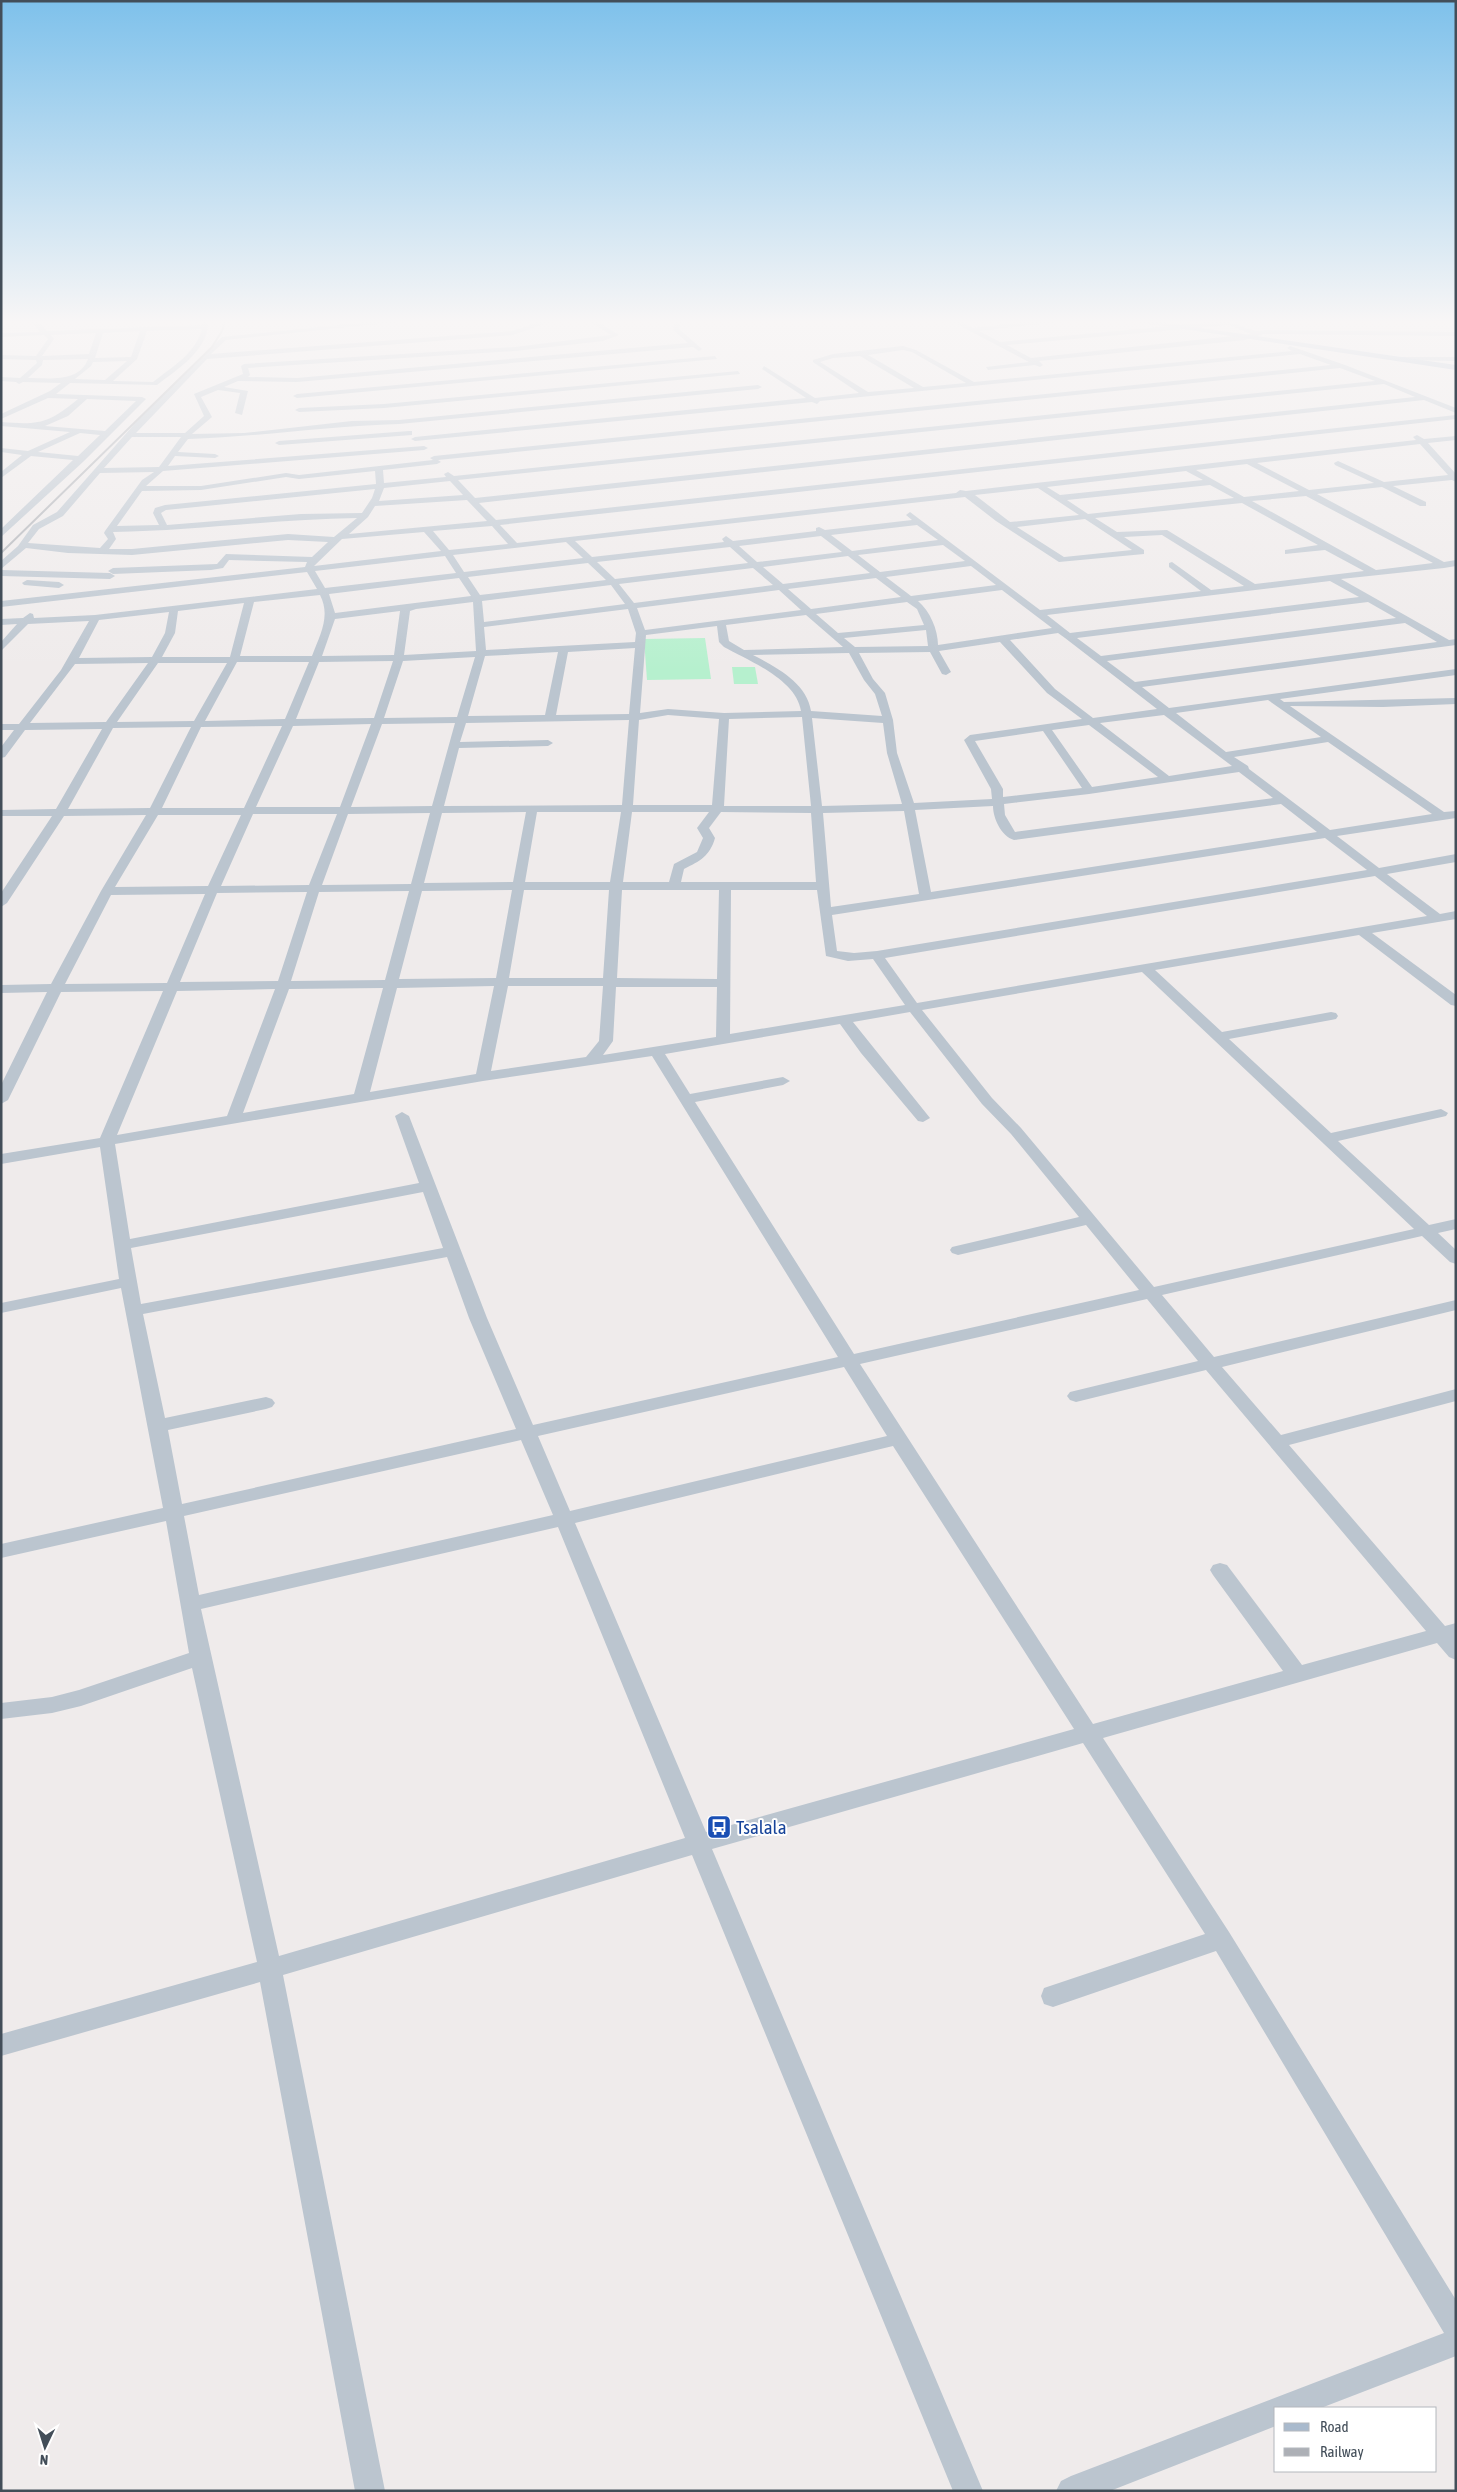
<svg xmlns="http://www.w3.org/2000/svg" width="1457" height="2492" viewBox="0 0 1457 2492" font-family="'Asap Condensed',sans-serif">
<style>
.green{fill:#b6f0ce}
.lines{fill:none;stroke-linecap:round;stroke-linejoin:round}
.minor{fill:#bbc5cf;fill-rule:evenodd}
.major{fill:#a9bacd;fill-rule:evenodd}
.rail{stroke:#adb0b6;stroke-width:2}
.labels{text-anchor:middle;stroke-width:4;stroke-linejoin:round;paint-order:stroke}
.near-transit-label{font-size:19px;fill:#164399;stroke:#fff;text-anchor:start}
</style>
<rect width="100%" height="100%" fill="#efebeb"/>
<g class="green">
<path d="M 705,638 L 711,679 L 647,680 L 644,639 Z"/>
<path d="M 732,667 L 755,667 L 758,684 L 734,684 Z"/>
</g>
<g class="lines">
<g class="minor">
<path d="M 31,321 L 38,321 L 47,331 L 202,325 L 202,321 L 208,321 C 209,350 178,369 157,385 L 70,383 L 56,394 L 142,397 L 146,399 L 84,461 L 1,537 L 1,529 L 73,460 L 31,456 L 1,478 L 1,472 L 22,455 L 1,452 L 1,448 L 28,451 L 70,432 L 1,426 L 1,422 C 39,425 48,424 78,399 L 48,398 L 1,419 L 1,414 L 50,391 L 61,383 L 23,382 L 19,384 L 16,382 L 1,381 L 1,377 L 20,378 L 37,363 L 36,360 L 1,359 L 1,355 L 36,356 L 48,339 L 44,335 L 1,337 L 1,333 L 40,332 ZM 202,329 C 196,353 172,367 153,382 L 113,381 L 137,359 L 147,331 ZM 140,331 L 131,357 L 95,358 L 103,333 ZM 96,333 L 89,354 L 42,356 L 54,339 L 51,335 ZM 88,359 C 79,383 49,378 28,378 L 42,365 L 43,360 ZM 127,361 L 105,380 L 75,379 L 91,366 L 93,362 ZM 87,399 L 136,401 L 105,431 L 45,426 L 68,416 ZM 80,433 L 100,435 L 78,456 L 38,452 Z"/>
<path d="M 378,321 L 406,321 L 226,340 L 211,354 L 512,331 L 542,321 L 553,321 L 513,335 L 207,359 L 136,433 L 185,433 L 204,416 L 194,394 L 243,374 L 241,366 L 244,364 L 515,347 L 611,335 L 589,321 L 597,321 L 619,335 L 603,341 L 515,351 L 248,368 L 250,375 L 248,377 L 297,378 L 688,343 L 673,330 L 675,321 L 681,321 L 679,329 L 702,349 L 699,351 L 693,347 L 297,382 L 238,381 L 224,387 L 248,391 L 242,415 L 235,413 L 240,393 L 218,390 L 201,397 L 212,417 L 192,434 L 244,433 L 352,421 L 399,420 L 758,385 L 762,387 L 758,389 L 399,424 C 328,426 258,437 188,439 L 178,452 L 215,454 L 219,456 L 215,458 L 175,456 L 168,466 L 424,446 L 428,448 L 424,450 L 163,471 L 146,486 L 201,486 L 286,473 L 299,475 L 433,460 L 430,458 L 434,456 L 1331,365 L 1300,354 L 820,401 L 817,404 L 812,402 L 415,441 L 411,439 L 415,437 L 806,398 L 762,369 L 764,366 L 815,398 L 859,393 L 813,362 L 813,360 L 833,354 L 903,346 L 916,350 L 974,382 L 1292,351 L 1287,348 L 1290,346 L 1345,365 L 1456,408 L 1456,413 L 1424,400 L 479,503 L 496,520 L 1456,415 L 1456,419 L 500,525 L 517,543 L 956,493 L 960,490 L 966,491 L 1416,440 L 1413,437 L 1417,435 L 1424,439 L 1456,436 L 1456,440 L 1428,443 L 1456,474 L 1456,482 L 1452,480 L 1393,486 L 1426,502 L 1426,506 L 1420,506 L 1382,487 L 1317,494 L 1444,562 L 1456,560 L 1456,566 L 1444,568 L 1341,579 L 1449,640 L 1456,639 L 1456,645 L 1142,687 L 1169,708 L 1456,669 L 1456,675 L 1280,699 L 1284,702 L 1456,698 L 1456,704 L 1383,707 L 1290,706 L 1444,812 L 1456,811 L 1456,818 L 1337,836 L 1379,868 L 1456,854 L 1456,862 L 1387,874 L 1440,914 L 1456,911 L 1456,919 L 1372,933 L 1456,995 L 1456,1006 L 1451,1005 L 1359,935 L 1155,970 L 1222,1032 L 1331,1012 L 1336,1013 L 1338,1016 L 1336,1019 L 1331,1020 L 1229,1039 L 1331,1133 L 1441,1109 L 1448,1113 L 1446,1116 L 1338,1141 L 1429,1225 L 1456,1219 L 1456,1229 L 1438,1233 L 1456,1250 L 1456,1264 L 1450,1262 L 1422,1236 L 1162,1295 L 1214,1357 L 1456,1300 L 1456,1310 L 1222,1367 L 1281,1435 L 1456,1389 L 1456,1401 L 1289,1445 L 1445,1626 L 1456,1623 L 1456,1660 L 1449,1657 L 1437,1643 L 1103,1738 L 1229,1932 L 1456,2300 L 1456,2356 L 1321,2408 L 1276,2408 L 1276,2426 L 1110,2491 L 1056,2491 L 1061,2481 L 1071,2476 L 1444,2333 L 1216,1951 L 1053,2007 L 1044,2004 L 1041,1996 L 1044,1988 L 1205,1934 L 1083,1743 L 712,1849 L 983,2491 L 953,2491 L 692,1855 L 283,1975 L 385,2491 L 355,2491 L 260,1982 L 1,2056 L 1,2034 L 257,1962 L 192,1668 L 81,1706 L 52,1713 L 1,1719 L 1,1703 L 52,1697 L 79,1690 L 189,1653 L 166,1521 L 1,1558 L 1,1544 L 163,1508 L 121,1288 L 1,1313 L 1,1303 L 119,1279 L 100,1147 L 1,1164 L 1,1154 L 100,1138 L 163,991 L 61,992 L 8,1100 L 1,1104 L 1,1085 L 47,992 L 1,993 L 1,985 L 51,984 L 101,891 L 146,815 L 64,816 L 7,903 L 1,907 L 1,893 L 52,816 L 1,816 L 1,810 L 56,809 L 102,729 L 25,730 L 5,757 L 1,758 L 1,747 L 14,730 L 1,730 L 1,724 L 19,724 L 61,670 L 89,621 L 28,624 L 1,651 L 1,642 L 17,624 L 1,625 L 1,619 L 23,618 L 30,613 L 33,614 L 34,618 L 95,615 L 317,589 L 307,572 L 1,607 L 1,601 L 305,567 L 307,562 L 229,560 L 223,568 L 211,570 L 113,574 L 108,571 L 113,568 L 217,564 L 226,554 L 312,557 L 328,542 L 288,540 L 132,555 L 68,553 L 26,548 L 1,569 L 1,561 L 18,546 L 33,525 L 57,512 L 145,412 L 222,337 ZM 903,350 L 912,352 L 966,383 L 923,387 L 868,355 ZM 860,356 L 914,388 L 868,392 L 820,362 L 833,358 ZM 1340,368 L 1375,381 L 454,476 L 448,472 L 444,474 L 446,477 L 384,483 L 383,470 L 437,464 L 441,462 L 438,460 ZM 1384,384 L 1415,397 L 475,498 L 458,480 ZM 132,437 L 181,437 L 159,467 L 104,468 ZM 1420,444 L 1448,475 L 1384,482 L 1338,461 L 1334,463 L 1335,465 L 1374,483 L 1309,490 L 1257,463 ZM 1247,464 L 1299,491 L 1244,497 L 1196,470 ZM 375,471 L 376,484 L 165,505 L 155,508 L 153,513 L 159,525 L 117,526 L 142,491 L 201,490 L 286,477 L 299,479 ZM 1186,471 L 1203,480 L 1060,495 L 1047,487 ZM 154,472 L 142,480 L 105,531 L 104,533 L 108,539 L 100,548 L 28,543 L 39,529 L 63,516 L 100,473 ZM 450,481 L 463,495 L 379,501 L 384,488 ZM 1210,485 L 1234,498 L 1088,514 L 1067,500 ZM 1038,488 L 1079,515 L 1010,522 L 975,495 ZM 375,489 L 372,498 L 362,513 L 301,514 L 167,525 L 161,513 L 166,510 ZM 1306,496 L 1433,563 L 1376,570 L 1252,501 ZM 965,497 L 996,521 L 1059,562 L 1144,554 L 1144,550 L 1124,537 L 1162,535 L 1244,586 L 1211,590 L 1172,562 L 1169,563 L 1169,567 L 1201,591 L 1040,610 L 910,512 L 906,515 L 912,520 L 825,530 L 819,527 L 816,528 L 816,531 L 733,541 L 726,536 L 722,539 L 724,542 L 592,557 L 575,541 ZM 467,500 L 487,521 L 349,534 L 368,517 L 375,506 ZM 1242,503 L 1318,545 L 1285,550 L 1285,554 L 1325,550 L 1364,571 L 1255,584 L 1167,530 L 1117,532 L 1095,518 ZM 357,518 L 334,537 L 288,534 L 132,549 L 109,549 L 116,539 L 113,532 C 194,531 275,519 357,518 ZM 1085,519 L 1132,550 L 1064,557 L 1017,527 ZM 917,525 L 938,540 L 852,551 L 831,535 ZM 492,526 L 508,544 L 449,550 L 433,531 ZM 424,532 L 441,551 L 314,566 L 342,539 ZM 821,536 L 842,552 L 757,562 L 739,546 ZM 566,542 L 583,558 L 464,572 L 453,555 ZM 943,545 L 965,561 L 880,572 L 858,555 ZM 730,547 L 748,563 L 615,579 L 597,562 ZM 445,556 L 456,573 L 325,588 L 315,571 ZM 848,556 L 870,573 L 783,584 L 763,567 ZM 588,563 L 606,580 L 480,595 L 468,577 ZM 971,566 L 996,585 L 911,596 L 886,577 ZM 753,568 L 773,585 L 634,603 L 619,584 ZM 459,578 L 471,596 L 335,613 L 329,594 ZM 876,578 L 901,597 L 811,609 L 788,589 ZM 1330,581 L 1359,597 L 1070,633 L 1047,615 ZM 611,585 L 625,604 L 484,622 L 482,601 ZM 779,590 L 801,610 L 645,630 L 637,608 ZM 1002,590 L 1052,628 L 938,645 C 938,630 930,611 918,601 ZM 320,595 C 331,616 320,635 312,656 L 240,656 L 254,602 ZM 473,602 L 476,651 L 404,655 L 410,611 L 416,609 ZM 907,602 L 917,609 L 924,625 L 838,633 L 816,614 ZM 1368,602 L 1396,618 L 1101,656 L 1077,638 ZM 244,603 L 230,657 L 162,657 L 175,633 L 178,611 ZM 628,609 L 636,633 L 635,642 L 486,650 L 484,627 ZM 400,611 L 394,655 L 322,656 L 335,619 ZM 169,612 L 165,633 L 152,657 L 79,658 L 99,620 ZM 806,615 L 843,647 L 744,650 L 729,641 L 726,625 ZM 1405,623 L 1437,642 L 1135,682 L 1107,661 ZM 717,626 L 719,642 L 724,647 C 749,661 796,679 801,711 L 724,713 L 668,709 L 640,713 L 646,635 ZM 926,630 L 928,646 L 855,647 L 844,638 ZM 1058,633 L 1065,638 L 1157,709 L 1093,718 L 1055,689 L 1010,640 ZM 1000,642 L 1047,693 L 1082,719 L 970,735 L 964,740 L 991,789 L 992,799 L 914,803 L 897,753 L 893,720 L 885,693 L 873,679 L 859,653 L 930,652 L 942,674 L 946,675 L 951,672 L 939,651 ZM 635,648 L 629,714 L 556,715 L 568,652 ZM 558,652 L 545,715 L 468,716 L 485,656 ZM 849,653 L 864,680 L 875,694 L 882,716 L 811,711 C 807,683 776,667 753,655 ZM 475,657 L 457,717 L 384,718 L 403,661 ZM 393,661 L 374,718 L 296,719 L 319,662 ZM 237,662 L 309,662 L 285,719 L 205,721 ZM 148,663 L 106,722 L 30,723 L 75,664 ZM 158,663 L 227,663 L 194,721 L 117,722 ZM 1268,700 L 1321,737 L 1226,752 L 1176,713 ZM 668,715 L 719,719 L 712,805 L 633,805 L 639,720 ZM 1164,715 L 1232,766 L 1169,776 L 1100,723 ZM 802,717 L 811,806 L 724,806 L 729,719 ZM 812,718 L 883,723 L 887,753 L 902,804 L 822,806 ZM 629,720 L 622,805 L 444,806 L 459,748 L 548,746 L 553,743 L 548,740 L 460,742 L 466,723 ZM 455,723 L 432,806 L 351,807 L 382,724 ZM 371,724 L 340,807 L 256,807 L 293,726 ZM 1089,725 L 1158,777 L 1092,787 L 1052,730 ZM 282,726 L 244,808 L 162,808 L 201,727 ZM 191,727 L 150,808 L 68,809 L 113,728 ZM 1043,731 L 1082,788 L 1003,797 L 1003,789 L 975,741 ZM 1328,742 L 1432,814 L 1330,830 L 1249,769 L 1248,766 L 1234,757 ZM 1239,772 L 1273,798 L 1015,832 L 1005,815 L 1004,804 L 1089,794 ZM 1281,804 L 1317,832 L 931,892 L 915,810 L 993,806 C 993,818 1001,836 1014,840 ZM 904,811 L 919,894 L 831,907 L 823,813 ZM 526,812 L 513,882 L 424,883 L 442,813 ZM 537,812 L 621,812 L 610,882 L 525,882 ZM 632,812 L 709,812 L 697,828 L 703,838 L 697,852 L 674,864 L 669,882 L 623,882 ZM 721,812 L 811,813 L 816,882 L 681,882 L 684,869 C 700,861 710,856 715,838 L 709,828 ZM 430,813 L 411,884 L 322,885 L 348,814 ZM 253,814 L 337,814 L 309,885 L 221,886 ZM 158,815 L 241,815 L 208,886 L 115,887 ZM 1325,838 L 1367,870 L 877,951 L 854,953 L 837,951 L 832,915 ZM 1375,876 L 1427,916 L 917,1003 L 885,958 ZM 512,890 L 496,978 L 399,979 L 422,891 ZM 524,890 L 609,890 L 603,978 L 509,978 ZM 622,890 L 719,890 L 717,979 L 617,978 ZM 731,890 L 817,890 L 826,956 L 848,961 L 873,959 L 905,1005 L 730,1034 ZM 409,891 L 385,980 L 291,981 L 319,892 ZM 307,892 L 278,981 L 180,982 L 217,893 ZM 205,894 L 167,983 L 65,984 L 111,895 ZM 1142,972 L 1414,1229 L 1154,1287 L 1021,1128 L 992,1098 L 922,1010 ZM 494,986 L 476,1074 L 370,1092 L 397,988 ZM 508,986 L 603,986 L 599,1041 L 586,1057 L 491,1071 ZM 616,987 L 717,987 L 716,1037 L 603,1055 L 613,1041 ZM 383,988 L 354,1094 L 243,1113 L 289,989 ZM 275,989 L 227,1116 L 117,1135 L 177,991 ZM 910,1012 L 982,1104 L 1011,1134 L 1079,1217 L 952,1247 L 950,1250 L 952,1253 L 958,1255 L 1086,1225 L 1139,1290 L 854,1354 L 695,1102 L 783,1085 L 790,1081 L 783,1077 L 690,1094 L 665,1054 L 840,1024 L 861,1053 L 918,1121 L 923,1122 L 930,1118 L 853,1022 ZM 652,1056 L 838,1357 L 533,1425 L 487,1318 L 409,1116 L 402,1112 L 395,1116 L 419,1183 L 130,1239 L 115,1144 L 483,1081 ZM 423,1192 L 443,1248 L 141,1304 L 131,1248 ZM 447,1257 L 469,1318 L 516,1429 L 182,1504 L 168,1430 L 266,1409 L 272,1407 L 275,1403 L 272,1399 L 266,1397 L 165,1418 L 143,1314 ZM 1147,1299 L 1198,1361 L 1070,1392 L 1067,1396 L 1070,1400 L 1076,1402 L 1206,1370 L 1426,1631 L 1302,1665 L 1227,1565 L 1220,1563 L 1213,1565 L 1210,1570 L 1213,1575 L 1283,1671 L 1093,1724 L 860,1364 ZM 844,1367 L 887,1436 L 570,1511 L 538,1436 ZM 521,1440 L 553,1515 L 199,1595 L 184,1516 ZM 893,1446 L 1074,1729 L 706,1832 L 575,1523 ZM 558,1527 L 685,1838 L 279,1956 L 201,1609 Z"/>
<path d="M 951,321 L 960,321 L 972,328 L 1037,321 L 1064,321 L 979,331 L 1000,342 L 1222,321 C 1236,321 1251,334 1264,330 L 1456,332 L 1456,336 L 1264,334 L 1245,340 L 1039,361 L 1043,365 L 1040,367 L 1035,365 L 988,370 L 986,367 L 1029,362 ZM 1229,325 L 1251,334 L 1031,358 L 1007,345 Z"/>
<path d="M 715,356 L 717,359 L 297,398 L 293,396 L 297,394 Z"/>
<path d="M 1399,357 L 1456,357 L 1456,361 L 1397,360 Z"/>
<path d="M 738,371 L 740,374 L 384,408 L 299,412 L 295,410 L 299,408 L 384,404 Z"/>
<path d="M 409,431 L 412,431 L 412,435 L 279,445 L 275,443 L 279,441 Z"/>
<path d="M 1,570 L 110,573 L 115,576 L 110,579 L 1,576 Z"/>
<path d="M 27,580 L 59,582 L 64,585 L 59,588 L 24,585 L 22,583 Z"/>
</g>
<path class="major" d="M 1130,321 L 1153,321 L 1456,365 L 1456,370 Z"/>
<path class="rail" d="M 1,553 L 212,347 L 222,331 L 225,321"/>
</g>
<linearGradient id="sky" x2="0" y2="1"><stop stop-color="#7ec1eb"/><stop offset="0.48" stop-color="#f8f6f6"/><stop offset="1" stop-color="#f8f6f6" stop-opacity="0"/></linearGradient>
<rect width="1457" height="670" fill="url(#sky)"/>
<defs>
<symbol id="bus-square" viewBox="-11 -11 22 22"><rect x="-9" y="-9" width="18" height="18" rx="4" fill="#1a4fb4" stroke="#fff"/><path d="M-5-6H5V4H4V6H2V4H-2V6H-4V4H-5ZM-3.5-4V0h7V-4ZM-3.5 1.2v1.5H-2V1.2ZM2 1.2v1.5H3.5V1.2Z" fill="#fff"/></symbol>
</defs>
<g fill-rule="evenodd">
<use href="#bus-square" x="705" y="1813" width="28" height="28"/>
</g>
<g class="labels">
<g class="near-transit-label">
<text x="736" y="1834">Tsalala</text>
</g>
</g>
<rect width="1457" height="2492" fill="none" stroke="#434e59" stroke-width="5"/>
<rect x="1274" y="2407" width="162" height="65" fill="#ffffff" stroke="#b4b8bd"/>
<rect x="1284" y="2423" width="25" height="8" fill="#a9bacd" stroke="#b4b8bd"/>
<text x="1320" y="2432" font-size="15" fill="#434e59">Road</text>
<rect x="1284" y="2448" width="25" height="8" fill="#adb0b6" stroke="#b4b8bd"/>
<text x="1320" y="2457" font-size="15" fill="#434e59">Railway</text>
<g transform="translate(45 2447) rotate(184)" stroke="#ffffff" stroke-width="4" paint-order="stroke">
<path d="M0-4L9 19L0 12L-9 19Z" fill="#434e59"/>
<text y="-8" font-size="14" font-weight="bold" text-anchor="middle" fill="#434e59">N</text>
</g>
</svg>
